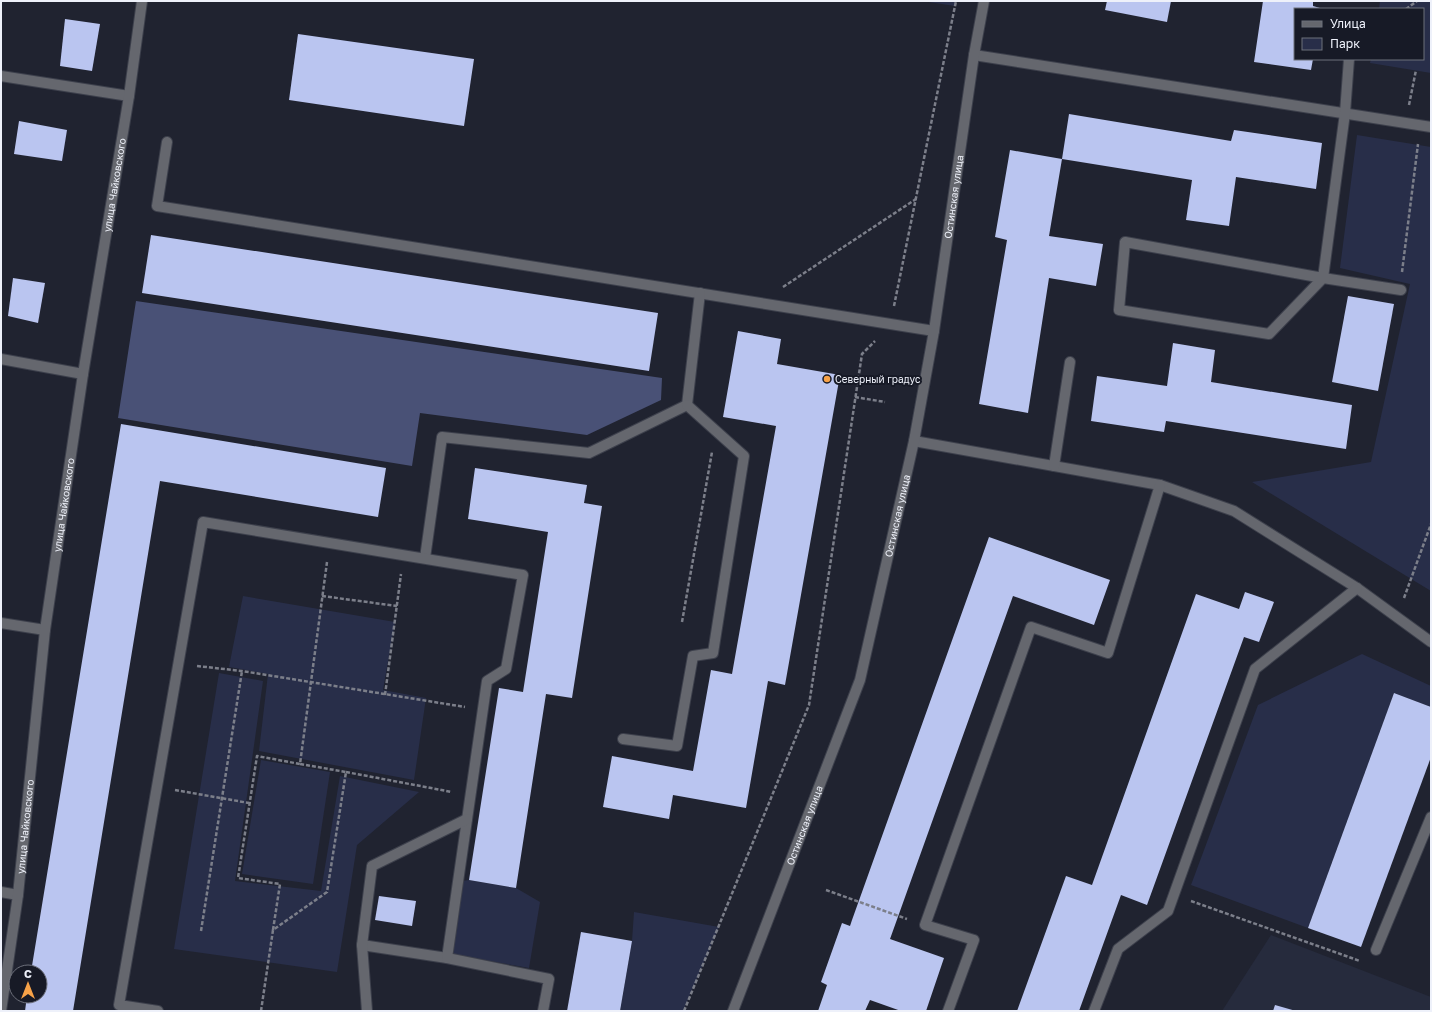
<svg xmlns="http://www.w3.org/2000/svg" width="1432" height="1012" viewBox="0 0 1432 1012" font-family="'Golos Text',sans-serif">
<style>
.built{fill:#262b3d}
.green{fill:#282e49}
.forest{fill:#495176}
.building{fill:#bac5f0}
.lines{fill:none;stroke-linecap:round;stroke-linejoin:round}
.service-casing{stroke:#3d404c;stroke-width:12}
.minor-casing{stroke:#3d404c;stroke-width:12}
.tertiary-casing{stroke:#3d404c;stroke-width:12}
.path{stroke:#7c7f8a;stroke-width:2.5;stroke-dasharray:4 2;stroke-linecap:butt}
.service{stroke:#65676e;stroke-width:10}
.minor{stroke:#65676e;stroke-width:10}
.tertiary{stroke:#65676e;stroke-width:10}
.poi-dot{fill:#f7a248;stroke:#171a26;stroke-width:1.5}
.labels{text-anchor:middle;stroke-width:4;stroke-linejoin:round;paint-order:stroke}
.street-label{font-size:10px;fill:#eef1fa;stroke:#171a26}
.poi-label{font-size:10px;fill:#eef1fa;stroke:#171a26;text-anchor:start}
</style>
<rect width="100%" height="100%" fill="#202330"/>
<path class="built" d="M 1271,935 L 1431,997 L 1431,1011 L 1222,1011 Z"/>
<g class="green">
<path d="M 922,1 L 956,1 L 955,6 Z"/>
<path d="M 1380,1 L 1431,1 L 1431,73 L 1370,63 L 1371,59 L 1423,59 L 1423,9 L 1379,9 Z"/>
<path d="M 1357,135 L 1431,147 L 1431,591 L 1252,482 L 1371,462 L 1410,284 L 1340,268 Z"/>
<path d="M 243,596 L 395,622 L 383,690 L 426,698 L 414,780 L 259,751 L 268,674 L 229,667 Z"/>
<path d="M 1362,654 L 1431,686 L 1431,707 L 1394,693 L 1308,928 L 1191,885 L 1258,705 Z"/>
<path d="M 219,673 L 263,681 L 235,881 L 321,891 L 340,776 L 419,792 L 357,845 L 337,972 L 174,949 Z"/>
<path d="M 261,760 L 330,772 L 313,884 L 242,874 Z"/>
<path d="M 469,880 L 516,888 L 540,902 L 529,968 L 452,954 L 462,881 Z"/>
<path d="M 634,912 L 719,927 L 683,1011 L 620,1011 L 632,941 Z"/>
</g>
<path class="forest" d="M 136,301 L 662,378 L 661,400 L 587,435 L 420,413 L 412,466 L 118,418 Z"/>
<g class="building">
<path d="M 1107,1 L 1171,1 L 1167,22 L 1105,10 Z"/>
<path d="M 1263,1 L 1313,1 L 1313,6 L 1320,8 L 1320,9 L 1295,9 L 1295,59 L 1313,59 L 1311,70 L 1254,62 Z"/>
<path d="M 65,19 L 100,24 L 92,71 L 60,66 Z"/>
<path d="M 298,34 L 474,59 L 464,126 L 289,100 Z"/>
<path d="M 1069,114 L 1231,141 L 1234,130 L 1322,143 L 1316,189 L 1236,177 L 1229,226 L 1186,220 L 1192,180 L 1062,159 Z"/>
<path d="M 19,121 L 67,130 L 62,161 L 14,154 Z"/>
<path d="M 1010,150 L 1062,159 L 1049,236 L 1103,244 L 1096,286 L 1049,278 L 1028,413 L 979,404 L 1007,240 L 995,237 Z"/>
<path d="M 151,235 L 658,313 L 649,371 L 142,293 Z"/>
<path d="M 13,278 L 45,283 L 38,323 L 8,316 Z"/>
<path d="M 1348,296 L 1394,304 L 1378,391 L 1332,382 Z"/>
<path d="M 738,331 L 781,339 L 777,364 L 840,375 L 785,685 L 768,681 L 746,808 L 673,795 L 669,819 L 603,807 L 612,756 L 693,771 L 711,670 L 732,674 L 776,426 L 723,417 Z"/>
<path d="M 1173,343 L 1215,350 L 1211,382 L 1352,405 L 1346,449 L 1166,421 L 1164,432 L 1091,421 L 1097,376 L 1167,386 Z"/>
<path d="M 121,424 L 386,468 L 378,517 L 160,481 L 73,1011 L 25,1011 L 27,996 L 40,996 L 40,972 L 31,972 Z"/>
<path d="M 475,468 L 587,485 L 584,503 L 602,506 L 572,698 L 546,694 L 516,888 L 469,880 L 499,688 L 523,692 L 548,532 L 468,519 Z"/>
<path d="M 989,537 L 1110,580 L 1094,625 L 1013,596 L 890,939 L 944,958 L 926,1011 L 901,1011 L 870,1000 L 865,1011 L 818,1011 L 827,985 L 821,982 L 842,923 L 850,926 L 852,920 Z"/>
<path d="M 1245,592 L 1274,602 L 1259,642 L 1244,637 L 1147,905 L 1121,895 L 1079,1011 L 1017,1011 L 1066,876 L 1092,885 L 1196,594 L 1239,609 Z"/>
<path d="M 1394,693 L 1431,707 L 1431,757 L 1361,947 L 1308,928 Z"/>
<path d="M 379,896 L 416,901 L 412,926 L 375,920 Z"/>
<path d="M 581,932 L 632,941 L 620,1011 L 567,1011 Z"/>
<path d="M 1275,1005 L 1296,1011 L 1273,1011 Z"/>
</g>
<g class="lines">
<defs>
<g id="service">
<path d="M 974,55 L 1431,127"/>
<path d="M 1349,59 L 1345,113 L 1323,278 L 1125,242 L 1119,310 L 1269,334 L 1323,278 L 1401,290"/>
<path d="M 167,142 L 157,206 L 934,331"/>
<path d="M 914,441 L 1160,485 L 1234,511 L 1357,588 L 1431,642"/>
<path d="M 1054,466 L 1070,362"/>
<path d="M 425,558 L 442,437 L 589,453 L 687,405 L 700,293"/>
<path d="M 623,739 L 677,746 L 693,656 L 713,653 L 744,456 L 687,405"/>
<path d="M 362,945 L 447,958 L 549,979 L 543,1011"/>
<path d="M 1376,950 L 1431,817"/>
<path d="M 158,1011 L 119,1005 L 203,522 L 523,575 L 506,669 L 487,681 L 447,958"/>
<path d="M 367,1011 L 362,945 L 372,866 L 467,819"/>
<path d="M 948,1011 L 974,940 L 925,925 L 1031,627 L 1108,653 L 1160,485"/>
<path d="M 1094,1011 L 1118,949 L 1168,911 L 1255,669 L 1357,588"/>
</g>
<g id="minor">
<path d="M 1,76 L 129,96"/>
<path d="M 1,359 L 83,374"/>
<path d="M 1,623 L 45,630"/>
<path d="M 1,892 L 18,895"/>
<path id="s1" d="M 1,1011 L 18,895 L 45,630 L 83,374 L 129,96 L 142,1"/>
</g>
<g id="tertiary">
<path id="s2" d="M 733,1011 L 860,680 L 914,441 L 934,331 L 974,55 L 984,1"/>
</g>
</defs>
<use href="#service" class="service-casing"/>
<use href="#minor" class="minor-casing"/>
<use href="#tertiary" class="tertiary-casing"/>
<g class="path">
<path d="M 1406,9 L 1417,1"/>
<path d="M 1409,105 L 1416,70"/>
<path d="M 1402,272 L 1418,144"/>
<path d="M 783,287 L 916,199"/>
<path d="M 894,306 L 956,1"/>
<path d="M 855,397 L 885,402"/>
<path d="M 322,596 L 397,606"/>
<path d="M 1404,598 L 1431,524"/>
<path d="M 682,622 L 712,452"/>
<path d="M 197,666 L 242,671 L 465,707"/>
<path d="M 385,695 L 401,574"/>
<path d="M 346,772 L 452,792"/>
<path d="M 175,790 L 249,803"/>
<path d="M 826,890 L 907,919"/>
<path d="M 1191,901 L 1360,961"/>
<path d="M 273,930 L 280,884 L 238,878 L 257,756 L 300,764"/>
<path d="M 201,931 L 242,671"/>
<path d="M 261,1011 L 273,930 L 327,892 L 346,772 L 300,764 L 327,562"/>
<path d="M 684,1011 L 809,705 L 862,354 L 875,341"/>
</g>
<use href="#service" class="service"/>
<use href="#minor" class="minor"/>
<use href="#tertiary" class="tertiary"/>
</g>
<circle class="poi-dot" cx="827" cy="379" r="4"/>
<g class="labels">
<g class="street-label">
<text dy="4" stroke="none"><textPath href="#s1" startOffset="834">улица Чайковского</textPath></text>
<text dy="4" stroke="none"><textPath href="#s2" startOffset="847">Остинская улица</textPath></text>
<text dy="4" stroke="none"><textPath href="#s1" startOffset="510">улица Чайковского</textPath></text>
<text dy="4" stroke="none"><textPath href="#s2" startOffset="523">Остинская улица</textPath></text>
<text dy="4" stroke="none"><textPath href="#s1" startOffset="186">улица Чайковского</textPath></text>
<text dy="4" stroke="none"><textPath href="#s2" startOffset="199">Остинская улица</textPath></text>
</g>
<g class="poi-label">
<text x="835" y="383">Северный градус</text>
</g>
</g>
<rect width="1432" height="1012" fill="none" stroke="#eef1fa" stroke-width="4"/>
<rect x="1294" y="8" width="130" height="52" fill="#171a26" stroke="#6d707b"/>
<rect x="1302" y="21" width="20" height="6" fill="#65676e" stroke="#6d707b"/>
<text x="1330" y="28" font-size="12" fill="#eef1fa">Улица</text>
<rect x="1302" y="38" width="20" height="12" fill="#282e49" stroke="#6d707b"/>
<text x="1330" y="48" font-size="12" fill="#eef1fa">Парк</text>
<g transform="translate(28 984)"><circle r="19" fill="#171a26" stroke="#6d707b"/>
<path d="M0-3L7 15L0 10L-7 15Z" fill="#f7a248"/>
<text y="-6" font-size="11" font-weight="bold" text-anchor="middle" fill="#eef1fa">С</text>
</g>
</svg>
